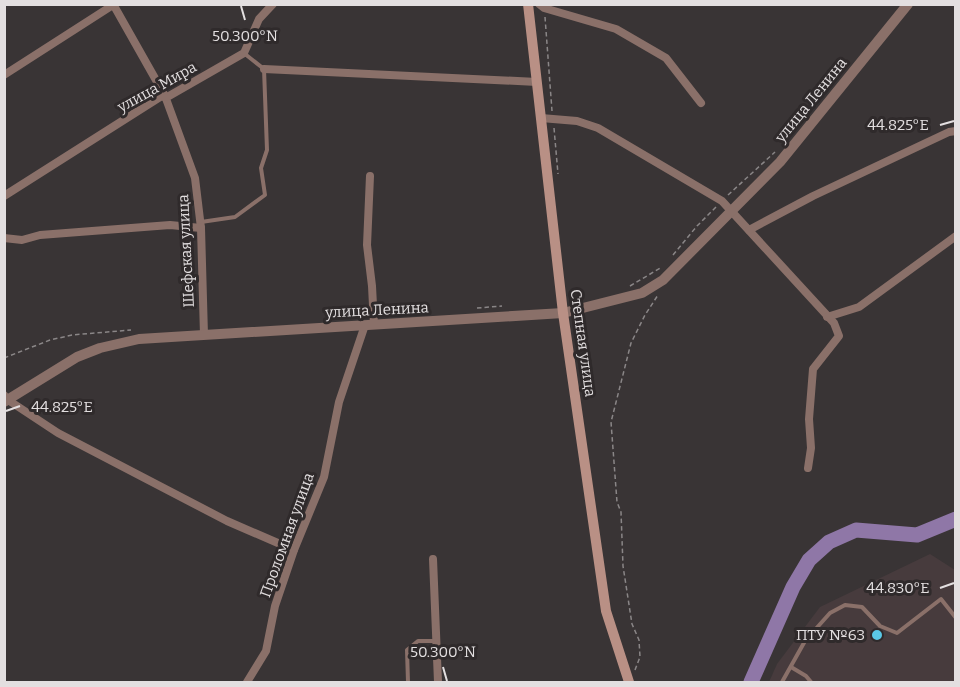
<svg xmlns="http://www.w3.org/2000/svg" width="960" height="687" viewBox="0 0 960 687" font-family="Bitter,serif">
<style>
.built{fill:#473b3d}
.lines{fill:none;stroke-linecap:round;stroke-linejoin:round}
.river{stroke:#8f77a7;stroke-width:15}
.path{stroke:#8a8687;stroke-width:1.5;stroke-dasharray:4.5 3;stroke-linecap:butt}
.service{stroke:#8a7069;stroke-width:4}
.minor{stroke:#8a7069;stroke-width:8}
.tertiary{stroke:#8a7069;stroke-width:10}
.secondary{stroke:#b99085;stroke-width:10}
.ticks{fill:none;stroke:#e3dfe0;stroke-width:2}
.poi-dot{fill:#5ac8e6;stroke:#2f2a2b;stroke-width:2}
.labels{text-anchor:middle;stroke-width:6;stroke-linejoin:round;paint-order:stroke}
.street-label{font-size:15px;fill:#e3dfe0;stroke:#2f2a2b}
.poi-label{font-size:15px;fill:#e3dfe0;stroke:#2f2a2b;text-anchor:end}
.ticks-label{font-size:15px;text-anchor:middle;fill:#e3dfe0;stroke:#2f2a2b;stroke-width:6;stroke-linejoin:round;paint-order:stroke}
</style>
<rect width="100%" height="100%" fill="#393435"/>
<path class="built" d="M 930,554 L 955,570 L 955,682 L 769,682 L 777,664 L 820,607 Z"/>
<g class="lines">
<path class="river" d="M 751,682 L 793,587 L 809,560 L 829,542 L 856,530 L 917,535 L 956,519"/>
<g class="path">
<path d="M 545,17 L 552,111"/>
<path d="M 554,128 L 558,174"/>
<path d="M 728,195 L 775,152"/>
<path d="M 673,255 L 697,226 L 716,207"/>
<path d="M 630,286 L 662,267"/>
<path d="M 572,300 L 582,298"/>
<path d="M 477,308 L 502,306"/>
<path d="M 4,358 L 50,340 L 72,335 L 131,330"/>
<path d="M 635,670 L 640,657 L 639,640 L 632,624 L 623,566 L 621,512 L 617,502 L 611,422 L 631,343 L 645,315 L 658,295"/>
</g>
<g class="service">
<path d="M 201,222 L 235,217 L 265,195 L 261,168 L 267,150 L 264,69 L 245,54"/>
<path d="M 791,667 L 806,676 L 811,682"/>
<path d="M 408,682 L 407,650 L 418,641 L 436,641"/>
<path d="M 782,682 L 805,641 L 830,613 L 845,605 L 862,607 L 880,626 L 897,633 L 941,599 L 956,618"/>
</g>
<g class="minor">
<path d="M 113,4 L 165,96 L 195,178 L 201,228 L 204,335"/>
<path d="M 539,4 L 544,8 L 616,29 L 666,58 L 701,103"/>
<path d="M 264,69 L 537,82"/>
<path d="M 4,75 L 113,5"/>
<path d="M 541,118 L 577,121 L 598,128 L 722,201 L 834,323 L 839,336 L 813,369 L 809,419 L 811,448 L 808,468"/>
<path d="M 370,176 L 367,245 L 372,286 L 374,325"/>
<path d="M 4,196 L 160,97 L 169,96 L 244,53 L 259,19 L 273,4"/>
<path d="M 749,230 L 813,196 L 949,132 L 956,131"/>
<path d="M 4,238 L 22,240 L 40,235 L 170,225 L 201,228"/>
<path d="M 827,317 L 859,307 L 956,236"/>
<path d="M 4,395 L 8,400 L 58,433 L 227,521 L 294,550"/>
<path d="M 433,559 L 438,682"/>
<path d="M 247,682 L 266,651 L 275,606 L 294,550 L 324,477 L 339,402 L 365,325"/>
</g>
<path class="tertiary" d="M 4,402 L 77,357 L 100,348 L 139,339 L 563,313 L 642,293 L 663,280 L 780,162 L 908,4"/>
<path class="secondary" d="M 528,4 L 563,313 L 606,611 L 629,682"/>
</g>
<path class="ticks" d="M 241,6 L 245,20M 940,125 L 954,121M 6,411 L 20,406M 940,588 L 954,583M 443,667 L 447,681"/>
<circle class="poi-dot" cx="877" cy="635" r="6"/>
<g class="labels">
<g class="street-label">
<text transform="translate(157 87) rotate(-29)" y="5">улица Мира</text>
<text transform="translate(811 100) rotate(-51)" y="5">улица Ленина</text>
<text transform="translate(186 251) rotate(-93)" y="5">Шефская улица</text>
<text transform="translate(377 310) rotate(-3)" y="5">улица Ленина</text>
<text transform="translate(583 343) rotate(82)" y="5">Степная улица</text>
<text transform="translate(287 535) rotate(-70)" y="5">Проломная улица</text>
</g>
<g class="poi-label">
<text x="865" y="640">ПТУ №63</text>
</g>
</g>
<g class="ticks-label">
<text x="245" y="41">50.300°N</text>
<text x="898" y="130">44.825°E</text>
<text x="62" y="412">44.825°E</text>
<text x="898" y="593">44.830°E</text>
<text x="443" y="657">50.300°N</text>
</g>
<rect width="960" height="687" fill="none" stroke="#e3dfe0" stroke-width="12"/>
</svg>
